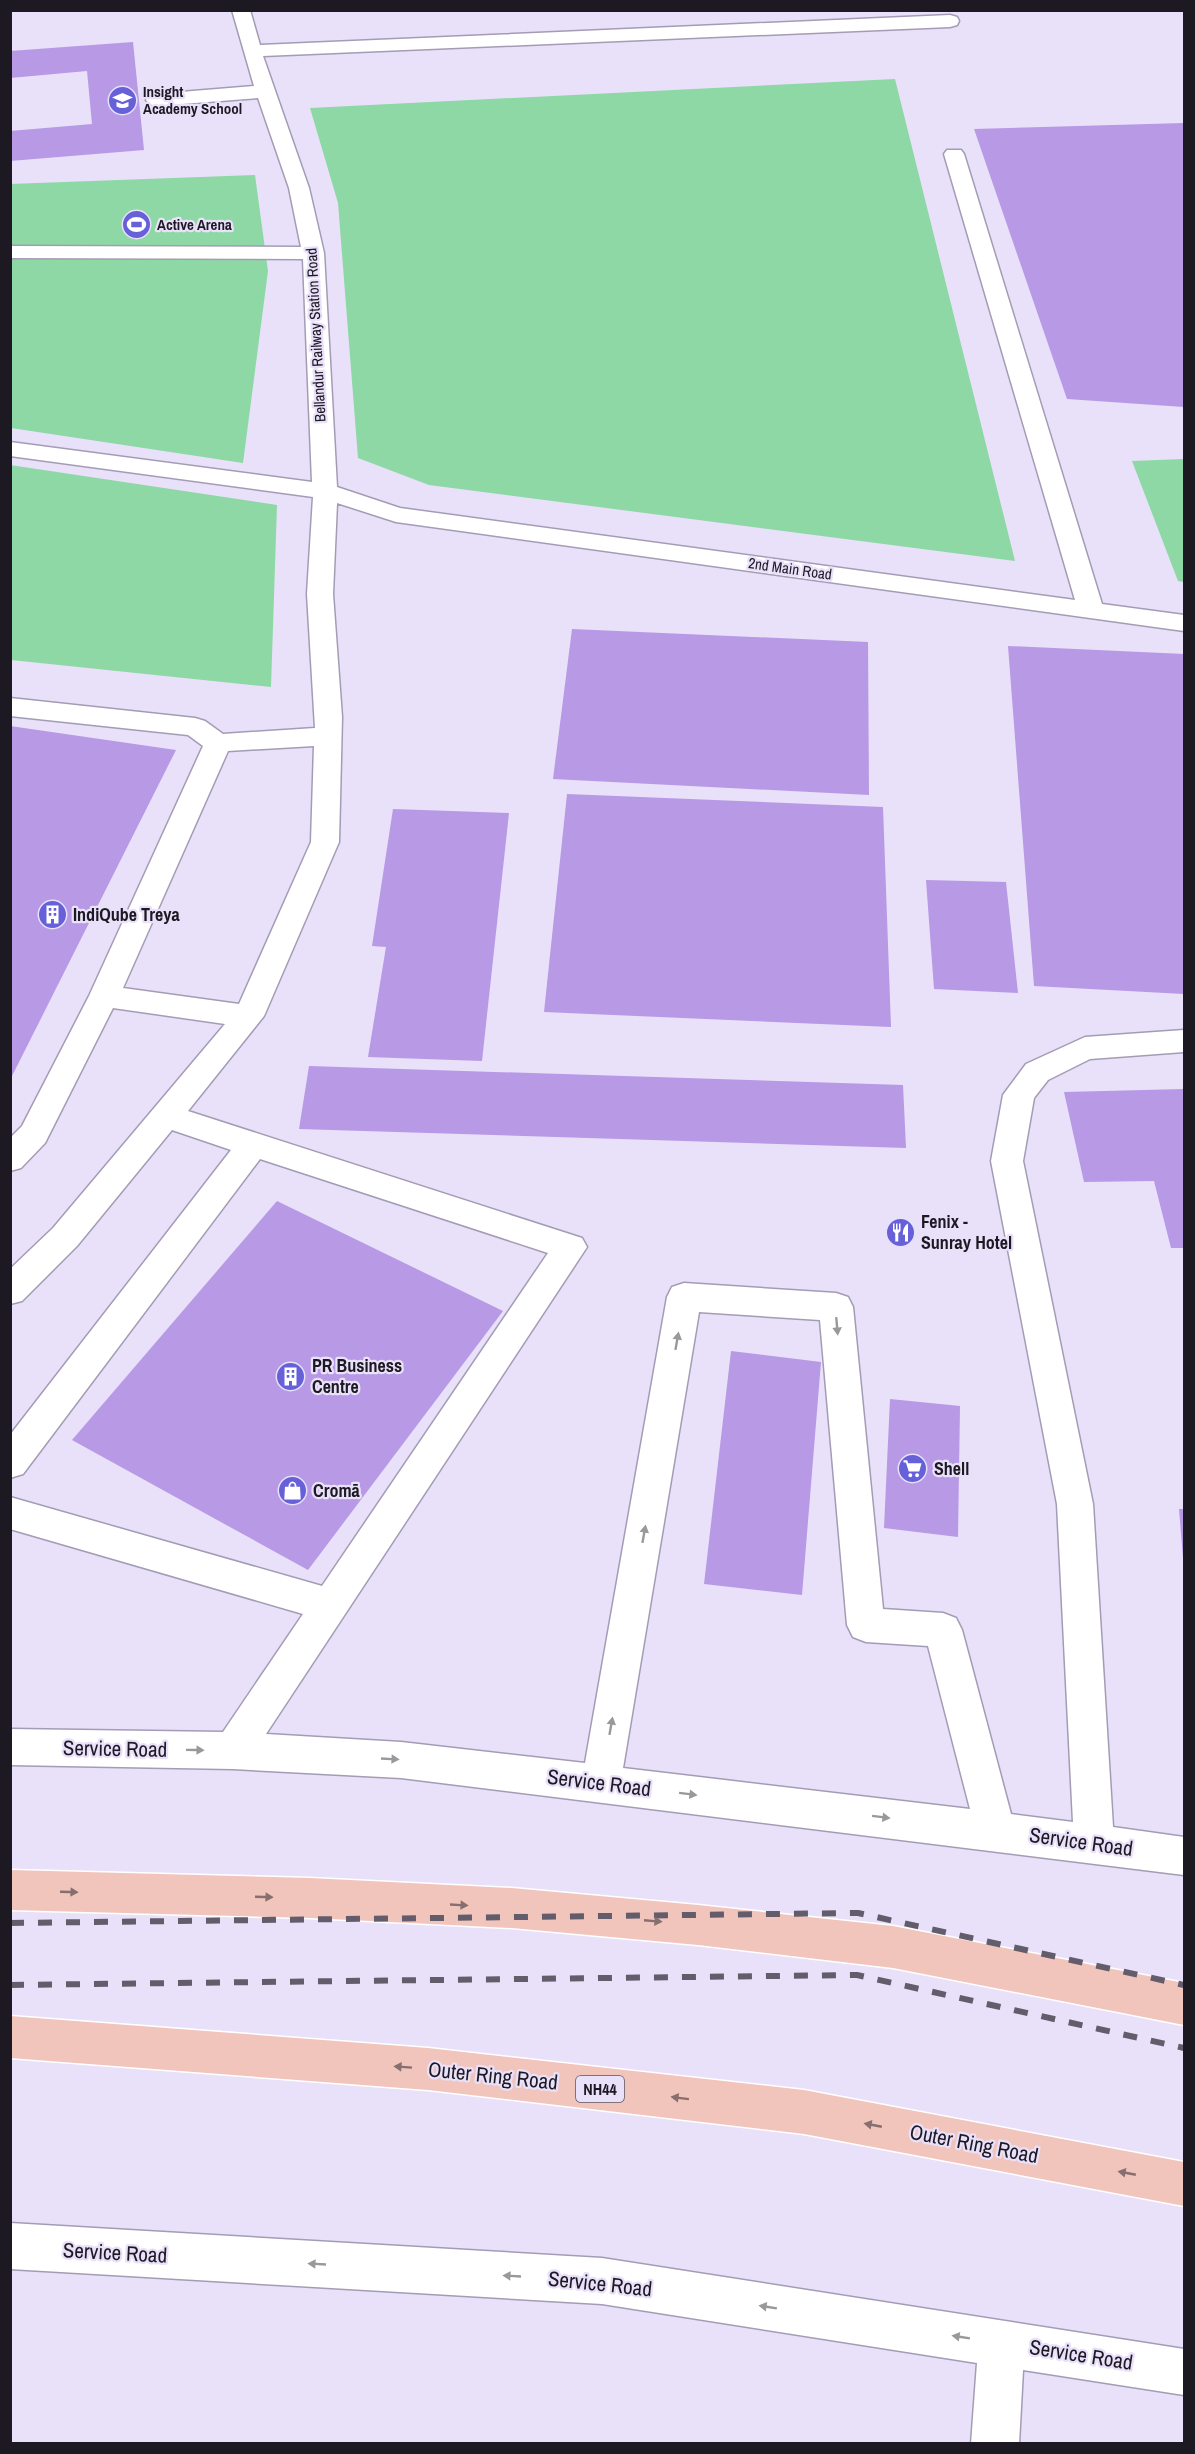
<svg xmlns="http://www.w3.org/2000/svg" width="1195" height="2454" viewBox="0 0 1195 2454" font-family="'Archivo Narrow',sans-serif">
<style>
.green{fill:#8dd8a4}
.building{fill:#b799e5}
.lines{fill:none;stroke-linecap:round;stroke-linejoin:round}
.minor-casing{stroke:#a49cb4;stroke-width:3}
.highway-casing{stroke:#fff;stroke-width:3}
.minor{fill:#fff;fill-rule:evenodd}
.highway{fill:#f1c5bc;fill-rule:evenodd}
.rail{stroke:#625c6b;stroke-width:6;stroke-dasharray:14 14;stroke-linecap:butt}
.oneway{fill:#99989c}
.oneway2{fill:#876f6f}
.labels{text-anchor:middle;stroke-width:4.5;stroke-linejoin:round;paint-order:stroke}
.far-poi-label{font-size:15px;font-weight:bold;fill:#1d1922;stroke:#e9e0fa;text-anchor:start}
.far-street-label{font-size:15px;fill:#1d1922;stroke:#e9e0fa}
.shield{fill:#e9e0fa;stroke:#5a5563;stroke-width:1.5}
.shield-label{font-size:16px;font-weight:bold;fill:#1d1922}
.poi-label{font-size:18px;font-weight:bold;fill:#1d1922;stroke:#e9e0fa;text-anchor:start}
.near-street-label{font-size:21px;fill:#1d1922;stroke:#e9e0fa}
</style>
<rect width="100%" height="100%" fill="#e9e0fa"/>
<g class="green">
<path d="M 895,79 L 1015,561 L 429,485 L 358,458 L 338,203 L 310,108 Z"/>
<path d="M 255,175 L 268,271 L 243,463 L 11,428 L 10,184 Z"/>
<path d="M 1184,459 L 1184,582 L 1178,581 L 1132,461 Z"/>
<path d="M 10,465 L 277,505 L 271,687 L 11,660 Z"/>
</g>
<g class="building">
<path d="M 133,42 L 144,150 L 10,161 L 10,131 L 92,124 L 87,71 L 10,78 L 10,51 Z"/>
<path d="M 1184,123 L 1184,407 L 1067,399 L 974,129 Z"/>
<path d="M 572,629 L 868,642 L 869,795 L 553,779 Z"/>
<path d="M 1008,646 L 1184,654 L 1184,994 L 1034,986 Z"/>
<path d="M 10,726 L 176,750 L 10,1080 Z"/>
<path d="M 567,794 L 883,807 L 891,1027 L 544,1012 Z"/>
<path d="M 393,809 L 509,813 L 482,1061 L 368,1057 L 386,947 L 372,946 Z"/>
<path d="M 926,880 L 1006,882 L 1018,993 L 934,989 Z"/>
<path d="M 309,1066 L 903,1085 L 906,1148 L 299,1129 Z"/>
<path d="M 1184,1089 L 1184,1248 L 1171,1248 L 1154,1181 L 1084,1182 L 1064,1092 Z"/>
<path d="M 277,1201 L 503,1311 L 308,1570 L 72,1440 Z"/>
<path d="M 731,1351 L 821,1362 L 802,1595 L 704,1584 Z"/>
<path d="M 890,1399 L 960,1406 L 958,1537 L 884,1528 Z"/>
<path d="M 1179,1509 L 1184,1509 L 1184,1558 L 1183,1558 Z"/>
</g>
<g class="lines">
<defs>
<g id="minor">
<path d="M 232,10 L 250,10 L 260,45 L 950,15 L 957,17 L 959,21 L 957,25 L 950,27 L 263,56 L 309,188 L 324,253 L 337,487 L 400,508 L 1075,600 L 944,154 L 947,150 L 961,150 L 964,154 L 1102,604 L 1184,615 L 1184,631 L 396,522 L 337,503 L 333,594 L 342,717 L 339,842 L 264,1016 L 188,1111 L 582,1238 L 587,1247 L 266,1734 L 401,1742 L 585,1763 L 667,1297 L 672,1287 L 684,1283 L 836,1293 L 848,1297 L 853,1307 L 883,1609 L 943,1613 L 956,1618 L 962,1630 L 1011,1814 L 1073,1822 L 1057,1504 L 991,1161 L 1003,1095 L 1026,1064 L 1085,1037 L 1184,1030 L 1184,1052 L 1090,1059 L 1048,1080 L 1034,1098 L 1023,1161 L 1093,1504 L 1113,1827 L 1184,1837 L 1184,1875 L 401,1778 L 233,1769 L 10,1765 L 10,1729 L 223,1732 L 303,1614 L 10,1529 L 10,1497 L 322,1586 L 548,1253 L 260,1159 L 23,1474 L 10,1478 L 10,1435 L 231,1150 L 172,1130 L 77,1246 L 22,1301 L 10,1304 L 10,1269 L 53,1228 L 225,1024 L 113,1008 L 45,1143 L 21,1168 L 10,1171 L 10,1138 L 22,1126 L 89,996 L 203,746 L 188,735 L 10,716 L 10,698 L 195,718 L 205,721 L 223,734 L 315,728 L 307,594 L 313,497 L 10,456 L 10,442 L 312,482 L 303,259 L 10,258 L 10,246 L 301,247 L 289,188 L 258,98 L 156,106 L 149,104 L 146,100 L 149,96 L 156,94 L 254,86 ZM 314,746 L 311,842 L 239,1004 L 123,988 L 228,751 ZM 699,1312 L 820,1320 L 847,1625 L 853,1637 L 866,1642 L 928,1646 L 970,1809 L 623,1768 Z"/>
<path d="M 10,2223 L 602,2258 L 1184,2349 L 1184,2395 L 1023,2370 L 1019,2444 L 971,2444 L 977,2363 L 602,2304 L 10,2269 Z"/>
</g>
<g id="highway">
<path d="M 10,1870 L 310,1878 L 512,1888 L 698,1905 L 893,1926 L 1184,1983 L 1184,2025 L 893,1968 L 698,1945 L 512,1928 L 310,1918 L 10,1910 Z"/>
<path d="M 10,2016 L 428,2048 L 804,2090 L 1184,2162 L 1184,2206 L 804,2134 L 428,2090 L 10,2058 Z"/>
</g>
</defs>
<use href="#minor" class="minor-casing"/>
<use href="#highway" class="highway-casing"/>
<use href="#minor" class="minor"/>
<use href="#highway" class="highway"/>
<g class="rail">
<path d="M 10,1923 L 858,1913 L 1184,1985"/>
<path d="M 10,1985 L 857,1975 L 1184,2048"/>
</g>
</g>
<defs><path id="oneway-solid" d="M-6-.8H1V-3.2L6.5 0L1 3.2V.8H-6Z" transform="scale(1.5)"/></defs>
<g class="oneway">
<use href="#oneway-solid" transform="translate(837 1326) rotate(85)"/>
<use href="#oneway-solid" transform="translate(677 1341) rotate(-80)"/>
<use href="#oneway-solid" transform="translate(644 1534) rotate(-80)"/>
<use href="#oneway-solid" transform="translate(611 1726) rotate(-80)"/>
<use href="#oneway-solid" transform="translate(195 1750) rotate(1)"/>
<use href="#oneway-solid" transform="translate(390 1759) rotate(3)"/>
<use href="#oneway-solid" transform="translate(688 1794) rotate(7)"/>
<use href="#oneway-solid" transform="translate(881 1817) rotate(7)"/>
<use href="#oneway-solid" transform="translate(317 2264) rotate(-177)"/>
<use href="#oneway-solid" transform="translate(512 2276) rotate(-177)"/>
<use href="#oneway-solid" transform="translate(768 2307) rotate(-171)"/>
<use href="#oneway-solid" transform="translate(961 2337) rotate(-171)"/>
</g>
<g class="oneway2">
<use href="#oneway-solid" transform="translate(69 1892) rotate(2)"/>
<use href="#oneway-solid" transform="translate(264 1897) rotate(2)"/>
<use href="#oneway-solid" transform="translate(459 1905) rotate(3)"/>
<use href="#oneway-solid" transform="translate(653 1921) rotate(5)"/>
<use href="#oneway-solid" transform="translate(403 2067) rotate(-176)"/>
<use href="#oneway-solid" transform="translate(680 2098) rotate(-173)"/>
<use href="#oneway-solid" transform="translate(873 2125) rotate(-169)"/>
<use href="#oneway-solid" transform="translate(1127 2173) rotate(-169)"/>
</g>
<defs>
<symbol id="school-disc" viewBox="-11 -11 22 22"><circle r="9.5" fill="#6660d9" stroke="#e9e0fa"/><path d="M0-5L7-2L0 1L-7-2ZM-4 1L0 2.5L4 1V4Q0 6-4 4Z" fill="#fff"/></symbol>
<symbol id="stadium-disc" viewBox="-11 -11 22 22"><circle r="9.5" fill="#6660d9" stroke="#e9e0fa"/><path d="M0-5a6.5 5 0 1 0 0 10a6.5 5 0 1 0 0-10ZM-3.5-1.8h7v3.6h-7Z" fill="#fff"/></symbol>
<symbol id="building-disc" viewBox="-11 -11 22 22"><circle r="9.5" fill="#6660d9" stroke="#e9e0fa"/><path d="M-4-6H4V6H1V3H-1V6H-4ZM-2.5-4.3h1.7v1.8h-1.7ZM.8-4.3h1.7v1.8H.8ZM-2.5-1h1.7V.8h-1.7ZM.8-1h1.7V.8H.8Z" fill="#fff"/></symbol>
<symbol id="restaurant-disc" viewBox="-11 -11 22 22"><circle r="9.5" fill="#6660d9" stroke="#e9e0fa"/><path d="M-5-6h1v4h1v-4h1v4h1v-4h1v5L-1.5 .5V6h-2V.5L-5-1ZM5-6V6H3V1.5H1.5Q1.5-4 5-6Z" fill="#fff"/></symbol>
<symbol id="supermarket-disc" viewBox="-11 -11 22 22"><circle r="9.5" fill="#6660d9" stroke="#e9e0fa"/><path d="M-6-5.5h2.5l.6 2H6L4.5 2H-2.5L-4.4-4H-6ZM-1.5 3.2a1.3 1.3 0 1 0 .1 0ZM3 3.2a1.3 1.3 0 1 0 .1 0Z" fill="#fff"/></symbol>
<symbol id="shop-disc" viewBox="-11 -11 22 22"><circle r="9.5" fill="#6660d9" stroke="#e9e0fa"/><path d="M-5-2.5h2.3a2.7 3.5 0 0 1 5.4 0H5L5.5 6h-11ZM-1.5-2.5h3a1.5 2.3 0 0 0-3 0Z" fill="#fff"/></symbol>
</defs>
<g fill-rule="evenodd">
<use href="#school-disc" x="106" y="84" width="33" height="33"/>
<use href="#stadium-disc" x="120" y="208" width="33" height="33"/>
<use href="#building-disc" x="36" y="898" width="33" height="33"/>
<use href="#restaurant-disc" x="884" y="1216" width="33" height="33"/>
<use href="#building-disc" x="274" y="1360" width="33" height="33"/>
<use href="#supermarket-disc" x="896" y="1452" width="33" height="33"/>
<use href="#shop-disc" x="276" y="1474" width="33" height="33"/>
</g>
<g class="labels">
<g class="far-poi-label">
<text x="143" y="97">Insight<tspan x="143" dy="17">Academy School</tspan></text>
<text x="157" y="230">Active Arena</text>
</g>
<g class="far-street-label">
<text transform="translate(316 335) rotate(-93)" y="5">Bellandur Railway Station Road</text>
<text transform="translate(790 569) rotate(8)" y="5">2nd Main Road</text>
</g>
<rect class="shield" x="576" y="2076" width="48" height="26" rx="4.5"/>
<g class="shield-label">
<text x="600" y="2095">NH44</text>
</g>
<g class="poi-label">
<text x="73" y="921">IndiQube Treya</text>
<text x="921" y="1228">Fenix -<tspan x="921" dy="21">Sunray Hotel</tspan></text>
<text x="312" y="1372">PR Business<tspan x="312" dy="21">Centre</tspan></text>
<text x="934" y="1475">Shell</text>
<text x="313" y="1497">Cromā</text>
</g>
<g class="near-street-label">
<text transform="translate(115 1749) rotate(1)" y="7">Service Road</text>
<text transform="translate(599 1783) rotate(7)" y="7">Service Road</text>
<text transform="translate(1081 1842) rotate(8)" y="7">Service Road</text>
<text transform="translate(493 2076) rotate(6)" y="7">Outer Ring Road</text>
<text transform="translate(974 2144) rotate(11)" y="7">Outer Ring Road</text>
<text transform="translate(115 2253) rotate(3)" y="7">Service Road</text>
<text transform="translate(600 2284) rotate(6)" y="7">Service Road</text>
<text transform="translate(1081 2355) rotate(9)" y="7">Service Road</text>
</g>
</g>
<rect width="1195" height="2454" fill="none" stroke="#1d1922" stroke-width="24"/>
</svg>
